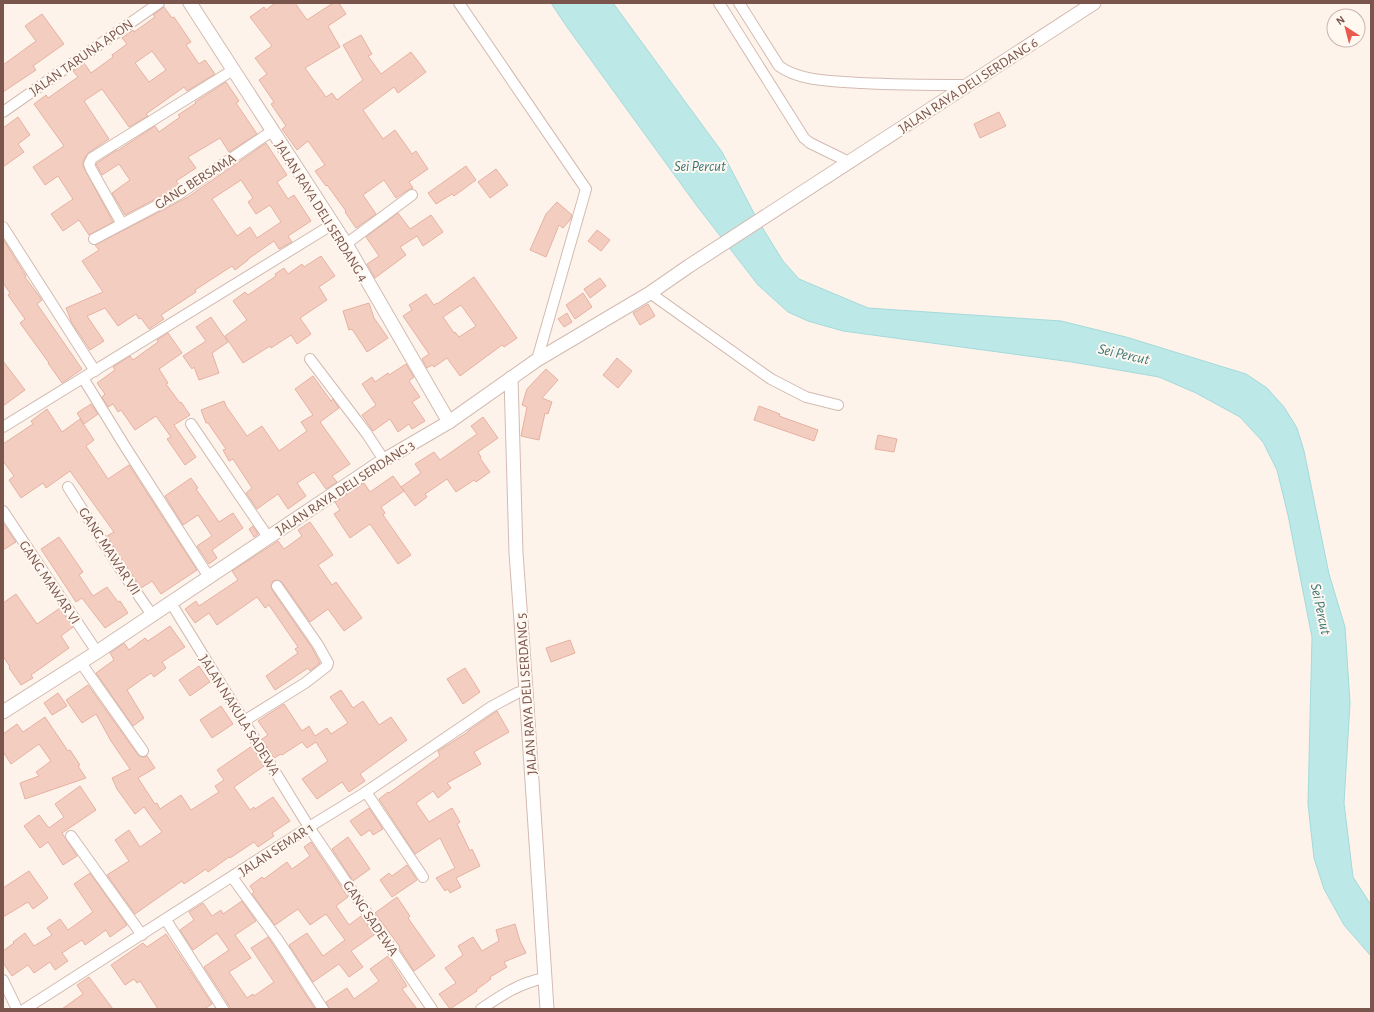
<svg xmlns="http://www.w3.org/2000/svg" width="1374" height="1012" viewBox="0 0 1374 1012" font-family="'Alegreya Sans',sans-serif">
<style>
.water{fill:#bde8e8;stroke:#a3dada}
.building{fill:#f4cdc1;stroke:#e7b1a0;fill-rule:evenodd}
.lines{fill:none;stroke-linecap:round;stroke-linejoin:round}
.minor-casing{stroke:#d3bbb1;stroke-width:12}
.tertiary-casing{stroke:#d3bbb1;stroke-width:15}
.minor{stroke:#fff;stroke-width:10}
.tertiary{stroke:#fff;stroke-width:13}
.labels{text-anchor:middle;stroke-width:4;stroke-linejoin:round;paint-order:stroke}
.street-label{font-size:14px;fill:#7a554c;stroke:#fff8f1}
.water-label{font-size:15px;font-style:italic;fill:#3b7677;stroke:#fff8f1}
</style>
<rect width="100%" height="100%" fill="#fdf3ea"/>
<path class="water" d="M 551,3 L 613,3 L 722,152 L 757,219 L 783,261 L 799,279 L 868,308 L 1061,321 L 1126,337 L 1246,374 L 1267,388 L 1284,407 L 1297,428 L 1304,451 L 1329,574 L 1345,627 L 1350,703 L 1344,803 L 1353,877 L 1371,905 L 1371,956 L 1344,925 L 1324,889 L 1314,858 L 1308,804 L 1312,637 L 1288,515 L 1277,470 L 1263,442 L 1240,417 L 1196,393 L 1159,377 L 1072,362 L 843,331 L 808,321 L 788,312 L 758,285 L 697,206 L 567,27 Z"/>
<g class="building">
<path d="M 275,3 L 295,3 L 307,20 L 333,3 L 339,3 L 346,14 L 328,26 L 340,47 L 305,68 L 326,97 L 332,93 L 337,100 L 363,80 L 343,45 L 361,35 L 372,54 L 368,56 L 381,74 L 411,52 L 426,72 L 398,93 L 394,87 L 363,110 L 383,139 L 395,130 L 412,154 L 416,151 L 428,169 L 409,182 L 413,188 L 408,190 L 396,198 L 384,180 L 363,195 L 376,214 L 356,228 L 345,212 L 346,211 L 327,185 L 326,186 L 315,171 L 325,165 L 308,141 L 297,150 L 282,129 L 286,126 L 271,104 L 274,102 L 259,80 L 267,74 L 255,58 L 272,46 L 250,17 L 264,7 L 266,10 Z"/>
<path d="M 164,7 L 172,18 L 174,17 L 191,42 L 186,45 L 199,64 L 205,60 L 215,74 L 187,91 L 184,87 L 146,114 L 148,116 L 129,127 L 102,89 L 84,101 L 109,139 L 88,153 L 83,161 L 83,166 L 113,222 L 89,235 L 79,220 L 63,231 L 51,214 L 73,199 L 58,176 L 45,185 L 33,167 L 64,146 L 34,104 L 46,95 L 48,98 L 78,77 L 73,71 L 84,63 L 91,73 L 113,57 L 112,55 L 127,44 L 122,38 L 133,30 L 134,32 L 155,17 L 153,15 ZM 152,51 L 166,70 L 149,82 L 135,63 Z"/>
<path d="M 42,14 L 64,44 L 33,66 L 36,70 L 3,92 L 3,65 L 36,41 L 25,26 Z"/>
<path d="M 226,82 L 239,101 L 236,103 L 257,134 L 229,152 L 220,138 L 188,157 L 196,168 L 176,181 L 180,186 L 125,215 L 112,193 L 130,180 L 119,164 L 102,175 L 96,164 L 97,163 L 117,150 L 117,151 L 155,126 L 159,132 L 180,117 L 178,115 L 196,103 L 195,102 Z"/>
<path d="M 999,112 L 1006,126 L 980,138 L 974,124 Z"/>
<path d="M 18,117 L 30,135 L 18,144 L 24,152 L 3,167 L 3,128 Z"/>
<path d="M 266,143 L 287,175 L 277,182 L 288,199 L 294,195 L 311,221 L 288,236 L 292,242 L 279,249 L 274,241 L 248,259 L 248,260 L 235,270 L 232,266 L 195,290 L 196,292 L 161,315 L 164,319 L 149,329 L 141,318 L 139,319 L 136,314 L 118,326 L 105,308 L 87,316 L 104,341 L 90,350 L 72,323 L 66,308 L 103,292 L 82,261 L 99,250 L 95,245 L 188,197 ZM 241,180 L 253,198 L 248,202 L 256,214 L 270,205 L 281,222 L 257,238 L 250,227 L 237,236 L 212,199 Z"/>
<path d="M 466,166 L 476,180 L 454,196 L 452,194 L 436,204 L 428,193 Z"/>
<path d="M 496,169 L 508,185 L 490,198 L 478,182 Z"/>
<path d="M 557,202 L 572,215 L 570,220 L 563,228 L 559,225 L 546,257 L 530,250 L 546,214 Z"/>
<path d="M 398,213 L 410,229 L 431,215 L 443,232 L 423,246 L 417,236 L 400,247 L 406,255 L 375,278 L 367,264 L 379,256 L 366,237 Z"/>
<path d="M 597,230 L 610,240 L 601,251 L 588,241 Z"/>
<path d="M 3,239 L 26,276 L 25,277 L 42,300 L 37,304 L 82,369 L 62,383 L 48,363 L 49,363 L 20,323 L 25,319 L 8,295 L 10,293 L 3,283 Z"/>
<path d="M 321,256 L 335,276 L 319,287 L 327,300 L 300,318 L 311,334 L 297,344 L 291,335 L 271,348 L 270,346 L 243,363 L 225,336 L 247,320 L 233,301 L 245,292 L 248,295 L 276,276 L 275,274 L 284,268 L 288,274 L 302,264 L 304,267 Z"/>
<path d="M 474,277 L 517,338 L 504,347 L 502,345 L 460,376 L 447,358 L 434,367 L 432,365 L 427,368 L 422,359 L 429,354 L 403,316 L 412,310 L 409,305 L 426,294 L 434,305 L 437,303 L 437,304 ZM 461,305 L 476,326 L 459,337 L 455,332 L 454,333 L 443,317 Z"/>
<path d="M 600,278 L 606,286 L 590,298 L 584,289 Z"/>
<path d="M 583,293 L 592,307 L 575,319 L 566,305 Z"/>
<path d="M 369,303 L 374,318 L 388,338 L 367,352 L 352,329 L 349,330 L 343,311 Z"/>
<path d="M 648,304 L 655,316 L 640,325 L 633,313 Z"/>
<path d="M 567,313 L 572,322 L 564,327 L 558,319 Z"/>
<path d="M 211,317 L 228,342 L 212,353 L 219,373 L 199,380 L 194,367 L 192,369 L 183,356 L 206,341 L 196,327 Z"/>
<path d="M 168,333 L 182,353 L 159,369 L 168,383 L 166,384 L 180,403 L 181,402 L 190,415 L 174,425 L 196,457 L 185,465 L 167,439 L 171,437 L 156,416 L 135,430 L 121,410 L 118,412 L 113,404 L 108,407 L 102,397 L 105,394 L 97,383 L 115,370 L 113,367 L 130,356 L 133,360 L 158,342 L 157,340 Z"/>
<path d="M 617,358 L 632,371 L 618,388 L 603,375 Z"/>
<path d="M 3,361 L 25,390 L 3,406 Z"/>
<path d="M 406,364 L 414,377 L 409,381 L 420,397 L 412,402 L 425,421 L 412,429 L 409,424 L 398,432 L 390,419 L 373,431 L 362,415 L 376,405 L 362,384 L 372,377 L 375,382 L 388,373 L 389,375 Z"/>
<path d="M 546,369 L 558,380 L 542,398 L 552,402 L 548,414 L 545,413 L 539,440 L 521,436 L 527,407 L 522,405 L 527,389 Z"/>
<path d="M 313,376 L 331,401 L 333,399 L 339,408 L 320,422 L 350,464 L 332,476 L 337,482 L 326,489 L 314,472 L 297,483 L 306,496 L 288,509 L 278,494 L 257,509 L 246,493 L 252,488 L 233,459 L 229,461 L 223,450 L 226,449 L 208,423 L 206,423 L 201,410 L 224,401 L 226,406 L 247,436 L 262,426 L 279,451 L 307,431 L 301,422 L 313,415 L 295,389 Z"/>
<path d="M 91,404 L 98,414 L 84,424 L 77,413 Z"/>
<path d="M 759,406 L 780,414 L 779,416 L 818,430 L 814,441 L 754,420 Z"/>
<path d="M 47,409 L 62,432 L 80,419 L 94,440 L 86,446 L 108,479 L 129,465 L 197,570 L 161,594 L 152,581 L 141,588 L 107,536 L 114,532 L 70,471 L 46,488 L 43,483 L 21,498 L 9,480 L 14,476 L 3,461 L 3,444 L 33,424 L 31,421 Z"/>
<path d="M 483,417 L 498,438 L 478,452 L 481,457 L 480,458 L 490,472 L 476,482 L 474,480 L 456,492 L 447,479 L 425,494 L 427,497 L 415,506 L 401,487 L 421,473 L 415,464 L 434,452 L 440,460 L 477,434 L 471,426 Z"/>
<path d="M 878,435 L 897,439 L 894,452 L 875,449 Z"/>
<path d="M 393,476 L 404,491 L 381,507 L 385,513 L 383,515 L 411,555 L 398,564 L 370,524 L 350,538 L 334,514 L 340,510 L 335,502 L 364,483 L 370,492 Z"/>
<path d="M 191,478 L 198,488 L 196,489 L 219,522 L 233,513 L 243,528 L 212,550 L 217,558 L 209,564 L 197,546 L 212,536 L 198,515 L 183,525 L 165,496 Z"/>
<path d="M 310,522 L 333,555 L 318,565 L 332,585 L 336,582 L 362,618 L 344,631 L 328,609 L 310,622 L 282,582 L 277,580 L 273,581 L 271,586 L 272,590 L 312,648 L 320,663 L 310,671 L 308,668 L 275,690 L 266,676 L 298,653 L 295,649 L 298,647 L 269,605 L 265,608 L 257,597 L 217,625 L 209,613 L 195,623 L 185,609 L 196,601 L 199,606 L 238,580 L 232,571 L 278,541 L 284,549 L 302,536 L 298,530 Z"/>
<path d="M 3,523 L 16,542 L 3,550 Z"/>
<path d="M 253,526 L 258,534 L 254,537 L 249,529 Z"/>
<path d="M 59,537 L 83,572 L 79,575 L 93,596 L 107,587 L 118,602 L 120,601 L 128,613 L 105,628 L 82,598 L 76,602 L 41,549 Z"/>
<path d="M 16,594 L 37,624 L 60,608 L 73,627 L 61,636 L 69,648 L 31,675 L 33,678 L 21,685 L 9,668 L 10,667 L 3,656 L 3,603 Z"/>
<path d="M 170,626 L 185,647 L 162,662 L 166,668 L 154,677 L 151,673 L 127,690 L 144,718 L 133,726 L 96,673 L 114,660 L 110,653 L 124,643 L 129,650 L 145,638 L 148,641 Z"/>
<path d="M 570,640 L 575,653 L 551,662 L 546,648 Z"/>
<path d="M 199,666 L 210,682 L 190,696 L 179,680 Z"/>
<path d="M 465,668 L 480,692 L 463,704 L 447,679 Z"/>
<path d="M 88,685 L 138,755 L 143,757 L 147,756 L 155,768 L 138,778 L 155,804 L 157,803 L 160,809 L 181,795 L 191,810 L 219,792 L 215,786 L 224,780 L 217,770 L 252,746 L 264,766 L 234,787 L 250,810 L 254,807 L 255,809 L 273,797 L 290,821 L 272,833 L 274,836 L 258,847 L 254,842 L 230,858 L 229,857 L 208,872 L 206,869 L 184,884 L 182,881 L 135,914 L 107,875 L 129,861 L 115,840 L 129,830 L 140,847 L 162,832 L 144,807 L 135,814 L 117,789 L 112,778 L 130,769 L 111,741 L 96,714 L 82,723 L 66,700 Z"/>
<path d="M 341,690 L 353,708 L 363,701 L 379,725 L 391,717 L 407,740 L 360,774 L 365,781 L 349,792 L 342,782 L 317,799 L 302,779 L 328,761 L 316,742 L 307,748 L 302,742 L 282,755 L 281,754 L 274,758 L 262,739 L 268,735 L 258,721 L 284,704 L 302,731 L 309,726 L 315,736 L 327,728 L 331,734 L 348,723 L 330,697 Z"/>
<path d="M 58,693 L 67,706 L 52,715 L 44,703 Z"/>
<path d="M 221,706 L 233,724 L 212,738 L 200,720 Z"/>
<path d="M 497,711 L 509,732 L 474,752 L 481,764 L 447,783 L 451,788 L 438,798 L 433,791 L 416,803 L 429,822 L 452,808 L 460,822 L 457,824 L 470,851 L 472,849 L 480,866 L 456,878 L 461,887 L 450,893 L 448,889 L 445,891 L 436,878 L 455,868 L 440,838 L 415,854 L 379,799 L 388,792 L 389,793 L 440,756 L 438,751 L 468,732 L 468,731 Z"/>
<path d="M 45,717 L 68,751 L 70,750 L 80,765 L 78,766 L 86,778 L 25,799 L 20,783 L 39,776 L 36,772 L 51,761 L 39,744 L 11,764 L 3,752 L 3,734 L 17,724 L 23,732 Z"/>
<path d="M 80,786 L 96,810 L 62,833 L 77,856 L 63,865 L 48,842 L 40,848 L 24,826 L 39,815 L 49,828 L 64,817 L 55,804 Z"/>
<path d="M 369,808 L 383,829 L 373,835 L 370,830 L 361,836 L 350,821 Z"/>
<path d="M 348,837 L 370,869 L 353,881 L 332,849 Z"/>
<path d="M 311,842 L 348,897 L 336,906 L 349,925 L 361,916 L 374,935 L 351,951 L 363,967 L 349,977 L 339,964 L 313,982 L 289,945 L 307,933 L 323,956 L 345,940 L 326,914 L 310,925 L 298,909 L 275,925 L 252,894 L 254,892 L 250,886 L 262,877 L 264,879 L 287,862 L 292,869 L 310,856 L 304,847 Z"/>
<path d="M 407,865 L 417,880 L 392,897 L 380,880 L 389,873 L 392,876 Z"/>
<path d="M 29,871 L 48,898 L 33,909 L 28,902 L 3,917 L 3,888 Z"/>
<path d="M 90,873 L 127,925 L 110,937 L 106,930 L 85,945 L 82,940 L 62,953 L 68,961 L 55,970 L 50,962 L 34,973 L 28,965 L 12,976 L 3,963 L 3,951 L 14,943 L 13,942 L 25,933 L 34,946 L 52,935 L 47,928 L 60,919 L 68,930 L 93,912 L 74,884 Z"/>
<path d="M 397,897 L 410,916 L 408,918 L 435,956 L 414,971 L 399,948 L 400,947 L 375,913 Z"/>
<path d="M 242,901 L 256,921 L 235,935 L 251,958 L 229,972 L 247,998 L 253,994 L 254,996 L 274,982 L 251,948 L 268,937 L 315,1009 L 231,1009 L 223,996 L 204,967 L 229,950 L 217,933 L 193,950 L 180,930 L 194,920 L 189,912 L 203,903 L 212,916 L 221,910 L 223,914 Z"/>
<path d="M 515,924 L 520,941 L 526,953 L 504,962 L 507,967 L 490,977 L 491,979 L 476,990 L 477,991 L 450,1009 L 439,994 L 456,983 L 445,968 L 463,955 L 458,946 L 473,937 L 482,951 L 499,941 L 496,930 Z"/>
<path d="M 166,934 L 212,1004 L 204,1009 L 158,1009 L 140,981 L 137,983 L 134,979 L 125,985 L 111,965 L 143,943 L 147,947 Z"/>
<path d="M 388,956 L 407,986 L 402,989 L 417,1009 L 329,1009 L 326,1002 L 347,988 L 354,999 L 379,981 L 370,969 Z"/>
<path d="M 89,977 L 113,1009 L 62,1009 L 83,994 L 77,985 Z"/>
</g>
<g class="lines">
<defs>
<g id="minor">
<path d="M 459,3 L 586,189 L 537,360"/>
<path d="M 719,3 L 804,138 L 810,143 L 849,162"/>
<path d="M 739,3 L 779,66 C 800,82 837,81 862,83 C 897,85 932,85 967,85"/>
<path d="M 3,112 L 159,3"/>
<path d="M 122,224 L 91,169 L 89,164 L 92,158 L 233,70"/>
<path d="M 3,227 L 95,371"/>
<path d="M 94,239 L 179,194 L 272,131"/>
<path d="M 346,244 L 412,195"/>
<path d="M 650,293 L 771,379 L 806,397 L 838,405"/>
<path d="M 310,359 L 367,434 L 384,460"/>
<path d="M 83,378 L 126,448 L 209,577"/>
<path d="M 191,424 L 268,537"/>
<path d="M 3,427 L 333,224"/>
<path d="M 68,487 L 121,570 L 152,615"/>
<path d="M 3,511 L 97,652"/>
<path d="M 171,603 L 309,827 L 432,1009"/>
<path d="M 81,663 L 143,751"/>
<path d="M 244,721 L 305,683 L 327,666 L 328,663 L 318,645 L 277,586"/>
<path d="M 366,792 L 423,877"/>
<path d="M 71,836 L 142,935"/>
<path d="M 232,877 L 278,940 L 323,1009"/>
<path d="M 166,920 L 223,1009"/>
<path d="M 3,980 L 17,1009"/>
<path d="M 25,1009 L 309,827 L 366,792 L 491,707 L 517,693 L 526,690"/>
<path d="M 481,1009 C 502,995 519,983 545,978"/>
</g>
<g id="tertiary">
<path d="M 190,3 L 346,244 L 449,422"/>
<path d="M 511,378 L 516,553 L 526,690 L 547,1009"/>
<path d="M 3,712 L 97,652 L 384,460 L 449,422 L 537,360 L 650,293 L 689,266 L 1094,3"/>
</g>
</defs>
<use href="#minor" class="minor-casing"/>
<use href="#tertiary" class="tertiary-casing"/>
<use href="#minor" class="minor"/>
<use href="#tertiary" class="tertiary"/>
</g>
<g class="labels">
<g class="street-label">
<text transform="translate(81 57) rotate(-35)" y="5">JALAN TARUNA APON</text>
<text transform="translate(968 85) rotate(-33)" y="5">JALAN RAYA DELI SERDANG 6</text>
<text transform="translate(195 181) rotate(-32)" y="5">GANG BERSAMA</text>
<text transform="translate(322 211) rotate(58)" y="5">JALAN RAYA DELI SERDANG 4</text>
<text transform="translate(345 487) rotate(-33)" y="5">JALAN RAYA DELI SERDANG 3</text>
<text transform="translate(110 551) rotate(57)" y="5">GANG MAWAR VII</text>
<text transform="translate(50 582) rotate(56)" y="5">GANG MAWAR VI</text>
<text transform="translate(526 694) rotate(-94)" y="5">JALAN RAYA DELI SERDANG 5</text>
<text transform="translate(240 715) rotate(58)" y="5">JALAN NAKULA SADEWA</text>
<text transform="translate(276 849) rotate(-33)" y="5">JALAN SEMAR 1</text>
<text transform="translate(371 918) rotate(56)" y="5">GANG SADEWA</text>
</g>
<g class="water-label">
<text x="700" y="171">Sei Percut</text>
<text transform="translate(1124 354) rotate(13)" y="5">Sei Percut</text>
<text transform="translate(1321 609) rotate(78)" y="5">Sei Percut</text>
</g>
</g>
<rect width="1374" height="1012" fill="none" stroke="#7a554c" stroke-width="8"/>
<g transform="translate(1346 28) rotate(324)"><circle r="19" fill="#fff8f1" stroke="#cab7af"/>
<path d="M0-3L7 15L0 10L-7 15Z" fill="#ea594d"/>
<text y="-6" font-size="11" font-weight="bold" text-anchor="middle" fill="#7a554c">N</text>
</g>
</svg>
